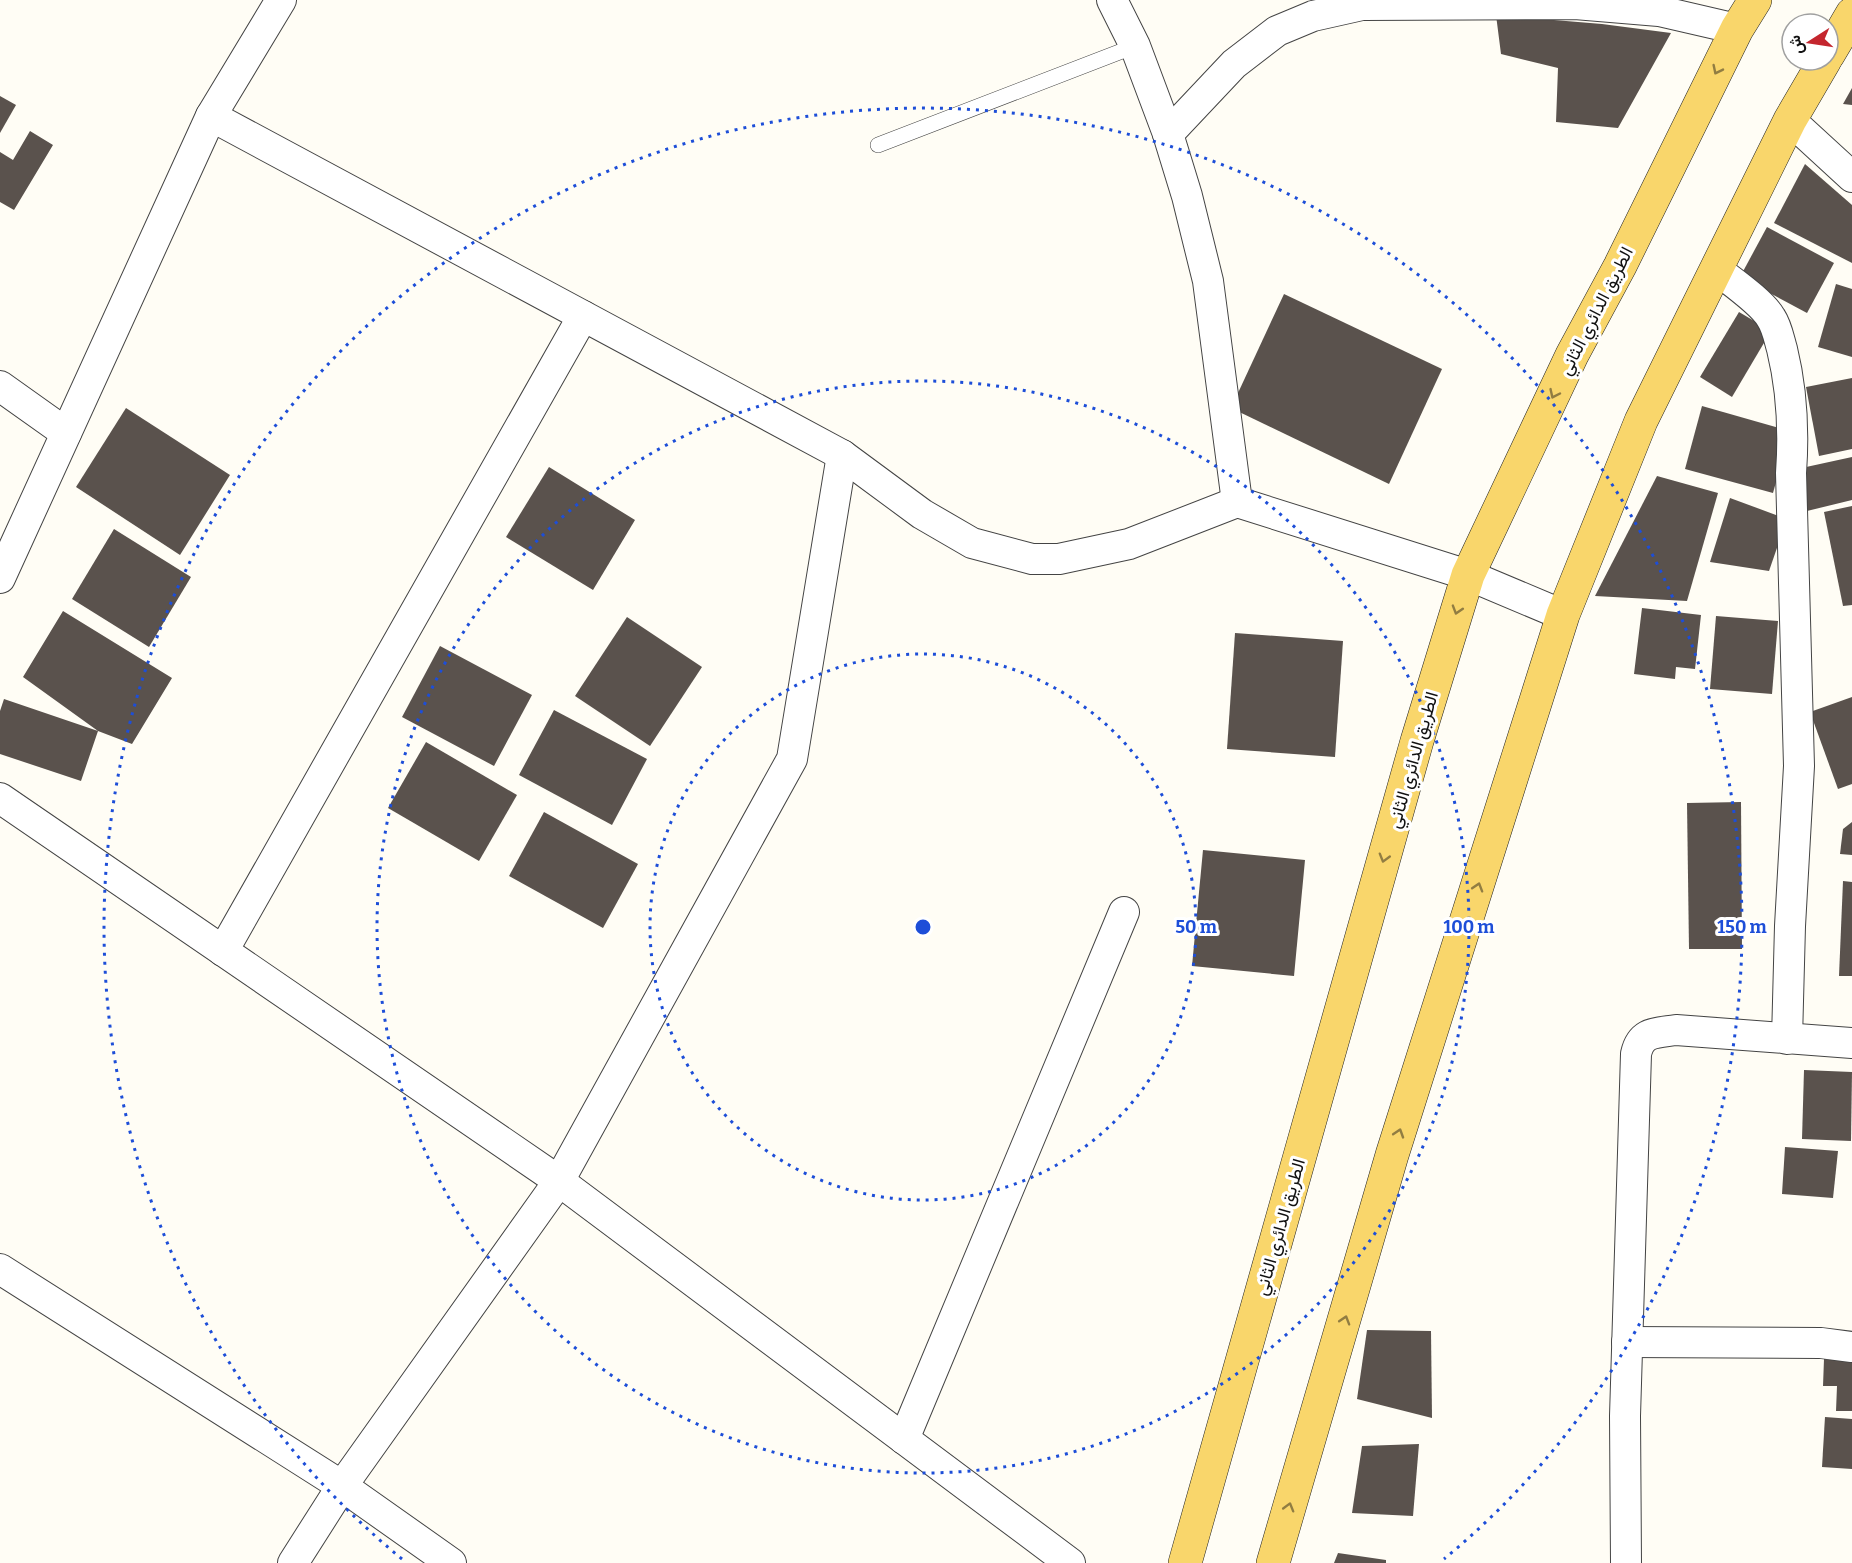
<svg xmlns="http://www.w3.org/2000/svg" width="1852" height="1563" viewBox="0 0 1852 1563" font-family="Bitter,Vazirmatn,serif">
<style>
.building{fill:#5a524d}
.lines{fill:none;stroke-linecap:round;stroke-linejoin:round}
.lane-casing{stroke:#444;stroke-width:16}
.street-casing{stroke:#444;stroke-width:32}
.primary-casing{stroke:#222;stroke-width:34}
.lane{stroke:#fff;stroke-width:15}
.street{stroke:#fff;stroke-width:30}
.primary{stroke:#f9d66b;stroke-width:33}
.oneway{stroke:#917d42}
.ring{fill:none;stroke:#1d4ed8;stroke-width:3;stroke-dasharray:3 6}
.labels{text-anchor:middle;stroke-width:6;stroke-linejoin:round;paint-order:stroke}
.street-label{font-size:18px;fill:#111;stroke:#fff}
.centre{fill:#1d4ed8;stroke:#fff;stroke-width:3}
.ring-label{font-size:18px;text-anchor:middle;font-weight:bold;fill:#1d4ed8;stroke:#fff;stroke-width:6;stroke-linejoin:round;paint-order:stroke}
</style>
<rect width="100%" height="100%" fill="#fffdf5"/>
<g class="building">
<path d="M 1496,15 L 1602,24 L 1671,33 L 1618,128 L 1556,122 L 1558,68 L 1501,54 Z"/>
<path d="M 1852,88 L 1852,105 L 1843,104 Z"/>
<path d="M 0,96 L 16,105 L 0,133 Z"/>
<path d="M 30,131 L 53,145 L 14,210 L 0,202 L 0,152 L 13,160 Z"/>
<path d="M 1805,164 L 1852,205 L 1852,263 L 1774,223 Z"/>
<path d="M 1767,227 L 1834,263 L 1807,313 L 1740,277 Z"/>
<path d="M 1836,284 L 1852,289 L 1852,357 L 1818,347 Z"/>
<path d="M 1284,294 L 1442,369 L 1389,484 L 1231,408 Z"/>
<path d="M 1739,312 L 1771,331 L 1732,397 L 1700,377 Z"/>
<path d="M 1852,378 L 1852,449 L 1819,456 L 1806,387 Z"/>
<path d="M 1702,406 L 1790,431 L 1773,493 L 1685,469 Z"/>
<path d="M 126,408 L 230,475 L 180,555 L 76,487 Z"/>
<path d="M 1852,457 L 1852,500 L 1807,511 L 1797,469 Z"/>
<path d="M 549,467 L 635,520 L 593,590 L 506,537 Z"/>
<path d="M 1657,476 L 1718,493 L 1687,601 L 1595,596 Z"/>
<path d="M 1730,498 L 1787,519 L 1769,571 L 1710,562 Z"/>
<path d="M 1852,506 L 1852,605 L 1843,606 L 1824,512 Z"/>
<path d="M 114,529 L 191,577 L 149,647 L 72,599 Z"/>
<path d="M 1642,608 L 1701,615 L 1695,669 L 1676,667 L 1675,679 L 1634,674 Z"/>
<path d="M 63,611 L 172,678 L 132,744 L 98,731 L 81,781 L 0,754 L 0,711 L 4,699 L 98,731 L 23,677 Z"/>
<path d="M 1716,616 L 1778,621 L 1772,694 L 1710,689 Z"/>
<path d="M 627,617 L 702,667 L 650,746 L 575,696 Z"/>
<path d="M 1235,633 L 1343,641 L 1335,757 L 1227,749 Z"/>
<path d="M 440,646 L 532,695 L 494,766 L 402,717 Z"/>
<path d="M 1852,697 L 1852,784 L 1838,789 L 1810,712 Z"/>
<path d="M 554,710 L 647,759 L 612,825 L 519,775 Z"/>
<path d="M 426,742 L 517,795 L 479,861 L 388,808 Z"/>
<path d="M 1741,802 L 1742,949 L 1689,949 L 1687,803 Z"/>
<path d="M 544,812 L 638,864 L 603,928 L 509,876 Z"/>
<path d="M 1852,822 L 1852,855 L 1840,854 L 1843,829 Z"/>
<path d="M 1203,850 L 1305,860 L 1294,976 L 1192,966 Z"/>
<path d="M 1843,881 L 1852,882 L 1852,976 L 1839,976 Z"/>
<path d="M 1804,1070 L 1852,1072 L 1851,1141 L 1802,1139 Z"/>
<path d="M 1785,1147 L 1838,1151 L 1833,1198 L 1782,1194 Z"/>
<path d="M 1367,1330 L 1431,1331 L 1432,1418 L 1357,1399 Z"/>
<path d="M 1824,1359 L 1852,1360 L 1852,1411 L 1836,1411 L 1837,1386 L 1823,1386 Z"/>
<path d="M 1825,1417 L 1852,1419 L 1852,1469 L 1822,1467 Z"/>
<path d="M 1419,1444 L 1413,1516 L 1352,1513 L 1362,1446 Z"/>
<path d="M 1338,1553 L 1386,1560 L 1386,1563 L 1334,1563 Z"/>
</g>
<g class="lines">
<defs>
<path id="lane" d="M 878,145 L 1135,46"/>
<g id="street">
<path d="M 1112,0 L 1135,46 L 1168,134 L 1187,196 L 1208,281 L 1237,502"/>
<path d="M 211,116 L 842,455 L 922,514 L 972,543 L 1032,559 L 1059,559 L 1129,544 L 1237,502 L 1468,575 L 1563,615"/>
<path d="M 1790,120 L 1852,177"/>
<path d="M 1168,134 L 1234,64 L 1277,31 L 1313,16 L 1362,5 L 1575,4 L 1659,11 L 1737,29"/>
<path d="M 1716,269 C 1731,281 1762,302 1771,318 C 1777,327 1779,339 1782,349 C 1792,390 1794,432 1791,473 L 1799,766 L 1790,926 L 1787,1039"/>
<path d="M 0,386 L 66,433"/>
<path d="M 0,578 L 211,116 L 281,0"/>
<path d="M 0,798 L 559,1181 L 1070,1563"/>
<path d="M 223,951 L 583,316"/>
<path d="M 0,1269 L 342,1486 L 451,1563"/>
<path d="M 1627,1342 L 1821,1343 L 1852,1347"/>
<path d="M 904,1439 L 1124,912"/>
<path d="M 293,1563 L 342,1486 L 559,1181 L 792,759 L 842,455"/>
<path d="M 1626,1563 L 1625,1416 L 1636,1054 C 1641,1031 1656,1033 1676,1030 L 1852,1043"/>
</g>
<g id="primary">
<path d="M 1828,55 L 1852,14"/>
<path d="M 1185,1563 L 1417,741 L 1468,575 L 1572,355 L 1620,266 L 1737,29 L 1755,0"/>
<path d="M 1273,1563 L 1392,1155 L 1563,615 L 1641,421 L 1790,120 L 1825,60"/>
</g>
</defs>
<use href="#lane" class="lane-casing"/>
<use href="#street" class="street-casing"/>
<use href="#primary" class="primary-casing"/>
<use href="#lane" class="lane"/>
<use href="#street" class="street"/>
<use href="#primary" class="primary"/>
</g>
<defs><path id="oneway-chevron" d="M-2-3.5L2.5 0L-2 3.5" fill="none" stroke-width="1.6" stroke-linecap="round" stroke-linejoin="round" transform="scale(1.5)"/></defs>
<g class="oneway">
<use href="#oneway-chevron" transform="translate(1717 70) rotate(116)"/>
<use href="#oneway-chevron" transform="translate(1554 394) rotate(115)"/>
<use href="#oneway-chevron" transform="translate(1457 610) rotate(107)"/>
<use href="#oneway-chevron" transform="translate(1384 858) rotate(106)"/>
<use href="#oneway-chevron" transform="translate(1478 887) rotate(-73)"/>
<use href="#oneway-chevron" transform="translate(1399 1133) rotate(-72)"/>
<use href="#oneway-chevron" transform="translate(1345 1320) rotate(-73)"/>
<use href="#oneway-chevron" transform="translate(1289 1507) rotate(-74)"/>
</g>
<g class="ring">
<circle cx="923" cy="927" r="273"/>
<circle cx="923" cy="927" r="546"/>
<path d="M402 1559A819 819 0 1 1 1444 1559"/>
</g>
<g class="labels">
<g class="street-label">
<text transform="translate(1596 311) rotate(-63)" y="6">الطريق الدائري الثاني</text>
<text transform="translate(1413 760) rotate(-74)" y="6">الطريق الدائري الثاني</text>
<text transform="translate(1280 1227) rotate(-74)" y="6">الطريق الدائري الثاني</text>
</g>
</g>
<circle cx="923" cy="927" r="9" class="centre"/>
<g class="ring-label">
<text x="1196" y="933">50 m</text>
<text x="1469" y="933">100 m</text>
<text x="1742" y="933">150 m</text>
</g>
<g transform="translate(1810 42) rotate(258)"><circle r="28" fill="#ffffff" stroke="#a0a0a0" stroke-width="1.5"/>
<path d="M0-4.5L10 22L0 15L-10 22Z" fill="#c4262e"/>
<text y="-9" font-size="16" font-weight="bold" text-anchor="middle" fill="#111111">ش</text>
</g>
</svg>
